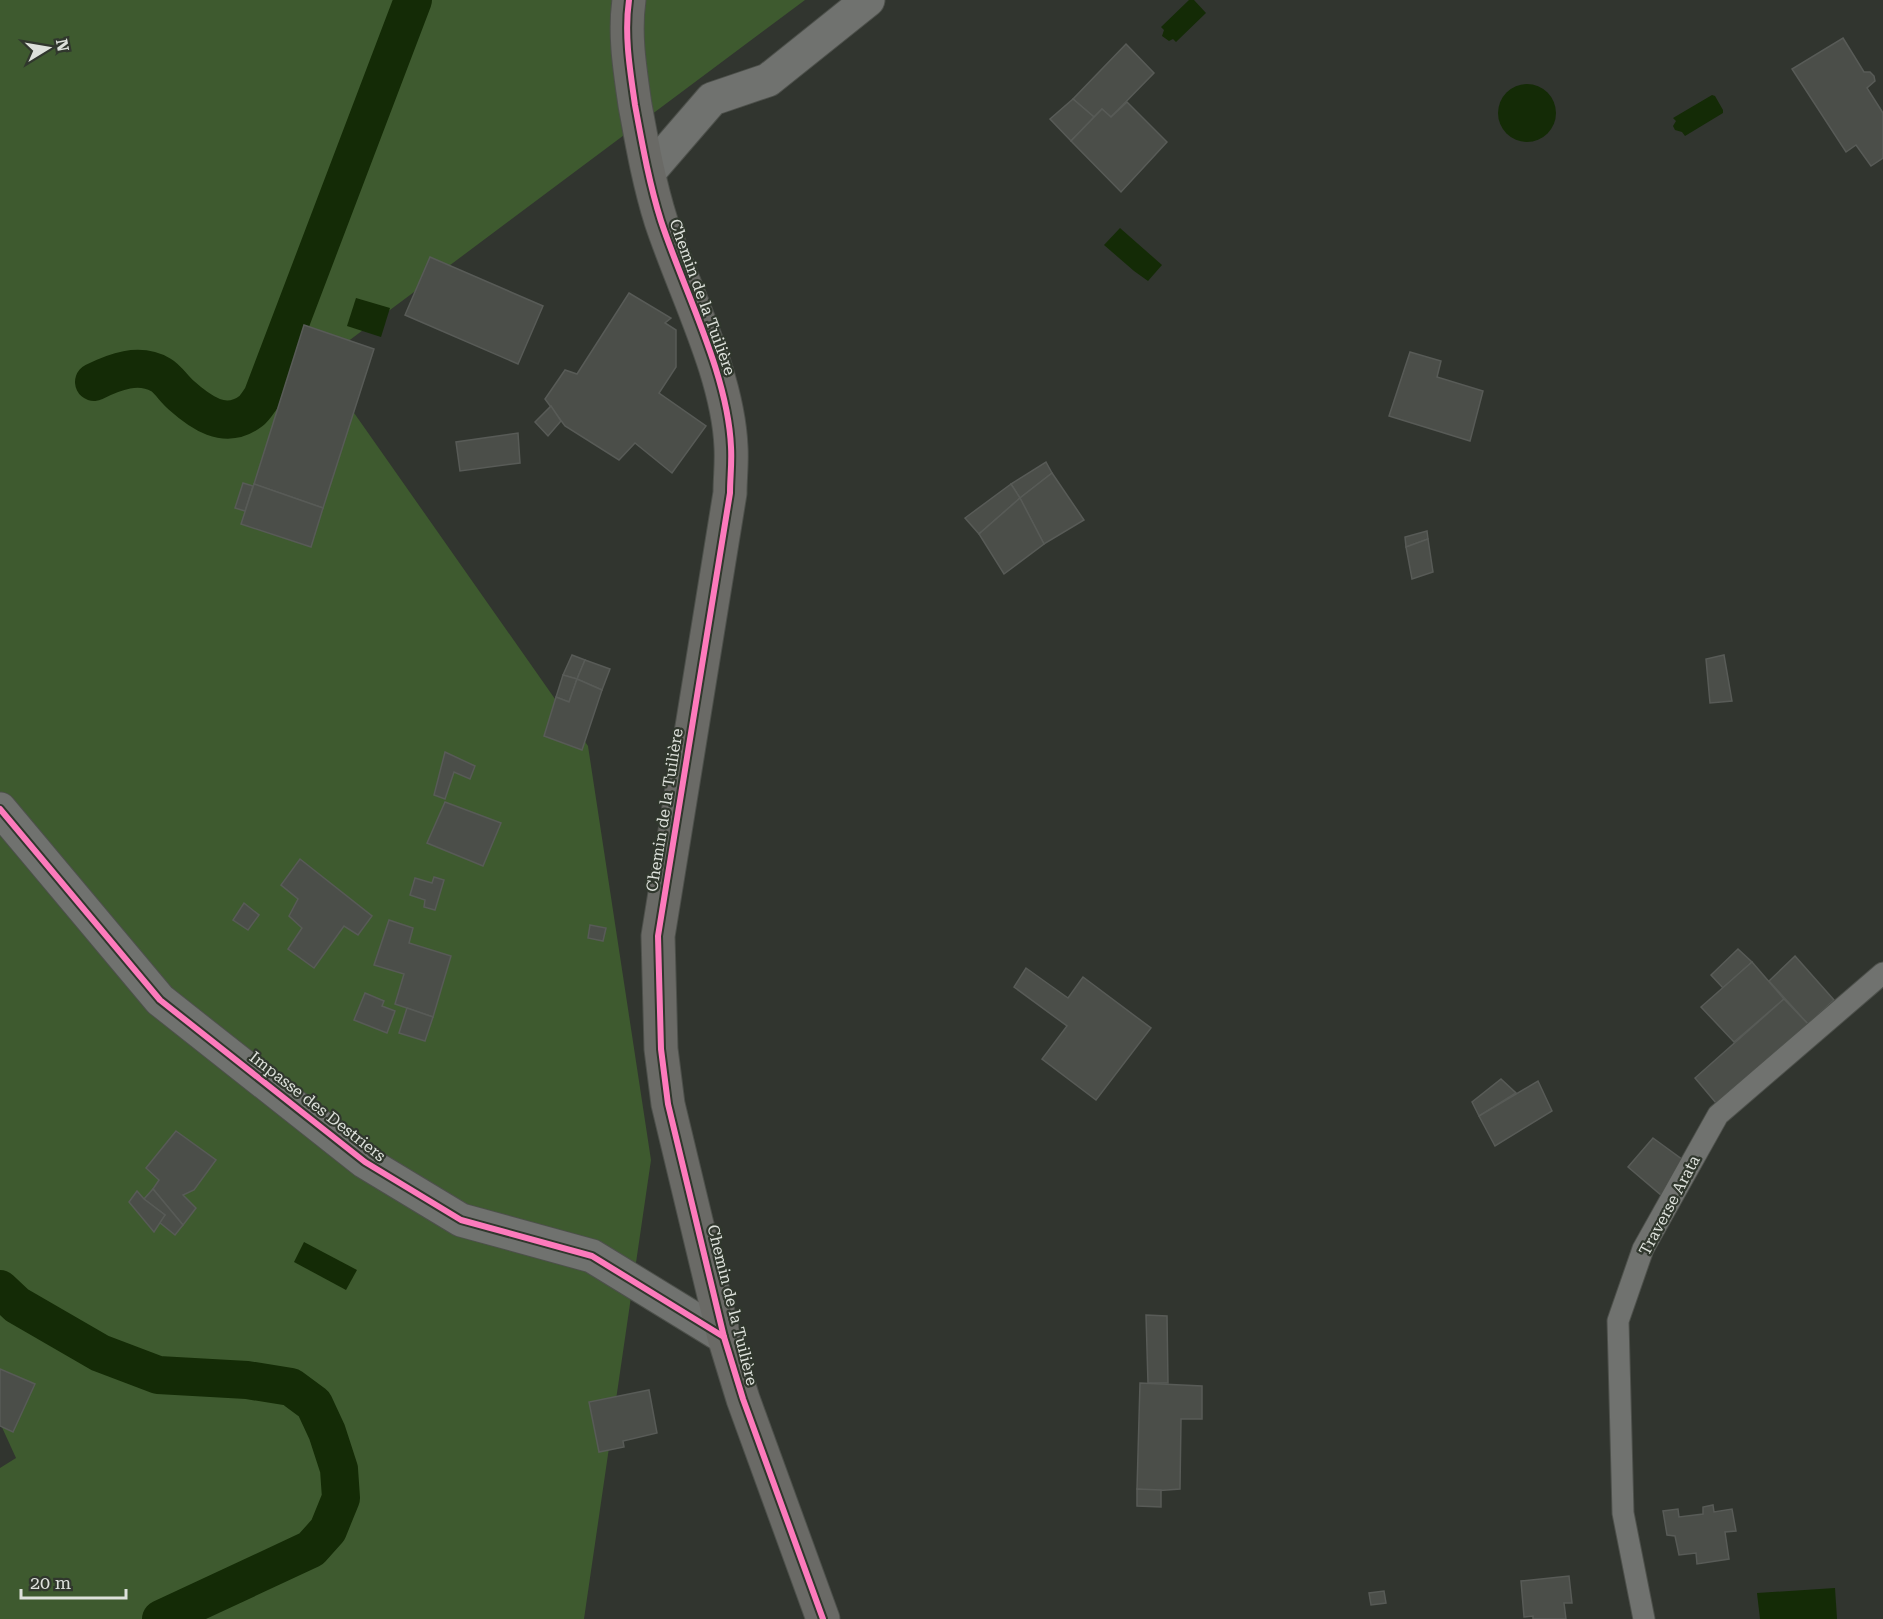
<svg xmlns="http://www.w3.org/2000/svg" width="1883" height="1619" viewBox="0 0 1883 1619" font-family="'Roboto Serif',serif">
<style>
.green{fill:#3e5a2f}
.water{fill:#142b06}
.lines{fill:none;stroke-linecap:round;stroke-linejoin:round}
.canal{stroke:#142b06;stroke-width:38}
.building{fill:#4b4e49;stroke:#585b57;stroke-width:1.5}
.lane-casing{stroke:#4d504b;stroke-width:23}
.street-casing{stroke:#4d504b;stroke-width:35}
.secondary-casing{stroke:#4d504b;stroke-width:35}
.lane{stroke:#70726f;stroke-width:21}
.street{stroke:#70726f;stroke-width:33}
.secondary{stroke:#6a6a66;stroke-width:33}
.cycleway-casing{stroke:#30372d;stroke-width:10}
.cycleway{stroke:#fd7abc;stroke-width:6}
.labels{text-anchor:middle;stroke-width:4.5;stroke-linejoin:round;paint-order:stroke}
.street-label{font-size:16px;fill:#dde1db;stroke:#30372d}
</style>
<rect width="100%" height="100%" fill="#31352f"/>
<path class="green" d="M 0,0 L 805,0 L 319,363 L 588,746 L 651,1160 L 584,1619 L 0,1619 L 0,1468 L 16,1458 L 0,1423 Z"/>
<g class="water">
<path d="M 1189,0 L 1194,0 L 1206,13 L 1176,42 L 1173,39 L 1169,41 L 1162,36 L 1164,30 L 1161,27 Z"/>
<circle cx="1527" cy="113" r="29"/>
<path d="M 1712,95 L 1715,96 L 1723,110 L 1723,113 L 1685,136 L 1682,132 L 1675,130 L 1673,126 L 1676,121 L 1673,118 Z"/>
<path d="M 1120,228 L 1162,265 L 1148,281 L 1134,271 L 1104,245 Z"/>
<path d="M 356,298 L 390,308 L 381,337 L 347,326 Z"/>
<path d="M 304,1242 L 357,1270 L 346,1290 L 294,1262 Z"/>
<path d="M 1835,1588 L 1837,1619 L 1760,1619 L 1757,1593 Z"/>
</g>
<g class="lines">
<g class="canal">
<path d="M 94,382 C 114,372 139,362 161,375 C 168,379 174,389 181,395 C 200,412 225,431 251,411 C 255,408 259,401 262,397 L 413,0"/>
<path d="M 0,1289 L 17,1305 L 100,1353 L 158,1375 L 247,1380 L 291,1387 L 314,1404 L 327,1432 L 339,1469 L 341,1498 L 328,1530 L 311,1549 L 161,1619"/>
</g>
</g>
<g class="building">
<path d="M 1843,38 L 1864,72 L 1870,72 L 1874,76 L 1875,81 L 1867,88 L 1883,113 L 1883,158 L 1871,166 L 1856,145 L 1846,152 L 1792,69 Z"/>
<path d="M 1126,44 L 1154,73 L 1111,117 L 1102,109 L 1094,117 L 1073,99 Z"/>
<path d="M 1073,99 L 1094,117 L 1071,141 L 1050,119 Z"/>
<path d="M 1127,102 L 1167,142 L 1121,192 L 1071,141 L 1102,109 L 1111,117 Z"/>
<path d="M 430,257 L 543,306 L 518,364 L 405,315 Z"/>
<path d="M 629,293 L 671,318 L 665,323 L 676,330 L 676,367 L 659,393 L 706,426 L 672,473 L 635,443 L 619,460 L 565,426 L 545,399 L 565,370 L 577,374 Z"/>
<path d="M 304,325 L 374,349 L 323,508 L 254,484 Z"/>
<path d="M 1410,352 L 1441,361 L 1437,377 L 1483,391 L 1470,441 L 1389,416 Z"/>
<path d="M 551,406 L 561,421 L 548,436 L 535,422 Z"/>
<path d="M 518,433 L 520,463 L 460,471 L 456,442 Z"/>
<path d="M 1046,462 L 1052,473 L 1020,498 L 1011,484 Z"/>
<path d="M 1052,473 L 1084,520 L 1044,544 L 1020,498 Z"/>
<path d="M 243,483 L 253,486 L 245,511 L 235,508 Z"/>
<path d="M 254,484 L 323,508 L 311,547 L 241,524 Z"/>
<path d="M 1011,484 L 1020,498 L 979,534 L 965,518 Z"/>
<path d="M 1020,498 L 1044,544 L 1004,574 L 979,534 Z"/>
<path d="M 1427,531 L 1428,539 L 1406,547 L 1405,537 Z"/>
<path d="M 1428,539 L 1433,572 L 1412,579 L 1406,547 Z"/>
<path d="M 572,655 L 585,660 L 577,679 L 563,675 Z"/>
<path d="M 1724,655 L 1732,701 L 1710,703 L 1706,659 Z"/>
<path d="M 585,660 L 610,669 L 602,690 L 577,679 Z"/>
<path d="M 563,675 L 577,679 L 569,702 L 556,697 Z"/>
<path d="M 577,679 L 602,690 L 582,750 L 544,736 L 556,697 L 569,702 Z"/>
<path d="M 445,752 L 475,766 L 470,779 L 454,772 L 445,799 L 434,795 Z"/>
<path d="M 445,802 L 501,823 L 483,866 L 427,843 Z"/>
<path d="M 300,859 L 372,916 L 358,935 L 344,926 L 314,968 L 288,949 L 302,928 L 289,916 L 298,899 L 281,885 Z"/>
<path d="M 434,877 L 444,880 L 435,910 L 424,907 L 425,900 L 410,895 L 415,878 L 432,883 Z"/>
<path d="M 244,903 L 259,915 L 248,930 L 233,920 Z"/>
<path d="M 389,920 L 413,928 L 409,943 L 451,956 L 433,1017 L 395,1004 L 404,974 L 374,965 Z"/>
<path d="M 590,925 L 606,928 L 603,941 L 588,938 Z"/>
<path d="M 1738,949 L 1752,962 L 1723,988 L 1711,975 Z"/>
<path d="M 1795,956 L 1834,1000 L 1808,1024 L 1769,981 Z"/>
<path d="M 1752,962 L 1784,999 L 1734,1042 L 1701,1007 Z"/>
<path d="M 1026,968 L 1068,998 L 1083,977 L 1151,1028 L 1096,1100 L 1042,1059 L 1067,1026 L 1014,987 Z"/>
<path d="M 365,993 L 384,1001 L 382,1006 L 395,1011 L 387,1033 L 354,1020 Z"/>
<path d="M 1784,999 L 1808,1024 L 1716,1103 L 1695,1078 Z"/>
<path d="M 407,1008 L 433,1017 L 425,1041 L 399,1033 Z"/>
<path d="M 1501,1079 L 1516,1093 L 1479,1116 L 1472,1102 Z"/>
<path d="M 1538,1081 L 1552,1111 L 1495,1146 L 1479,1116 Z"/>
<path d="M 176,1131 L 216,1160 L 194,1190 L 183,1195 L 196,1208 L 183,1225 L 153,1189 L 159,1180 L 146,1168 Z"/>
<path d="M 1653,1138 L 1683,1160 L 1661,1195 L 1628,1167 Z"/>
<path d="M 153,1189 L 183,1225 L 175,1235 L 159,1222 L 165,1215 L 144,1199 Z"/>
<path d="M 137,1191 L 144,1199 L 165,1215 L 154,1232 L 129,1202 Z"/>
<path d="M 1146,1315 L 1167,1316 L 1168,1383 L 1148,1383 Z"/>
<path d="M 0,1369 L 35,1384 L 13,1432 L 0,1426 Z"/>
<path d="M 1140,1383 L 1202,1386 L 1202,1419 L 1181,1419 L 1180,1489 L 1153,1491 L 1137,1489 Z"/>
<path d="M 649,1390 L 657,1433 L 623,1441 L 624,1447 L 599,1452 L 589,1402 Z"/>
<path d="M 1137,1489 L 1161,1490 L 1161,1507 L 1137,1506 Z"/>
<path d="M 1713,1505 L 1714,1512 L 1732,1509 L 1736,1531 L 1725,1532 L 1729,1559 L 1697,1564 L 1696,1553 L 1679,1555 L 1675,1536 L 1667,1535 L 1663,1511 L 1678,1509 L 1679,1517 L 1703,1514 L 1703,1507 Z"/>
<path d="M 1569,1576 L 1572,1603 L 1564,1603 L 1566,1619 L 1533,1619 L 1533,1616 L 1524,1617 L 1521,1581 Z"/>
<path d="M 1384,1591 L 1386,1603 L 1371,1605 L 1369,1593 Z"/>
</g>
<g class="lines">
<defs>
<path id="lane" d="M 1644,1619 L 1623,1513 L 1618,1321 L 1643,1249 L 1718,1115 L 1883,973"/>
<g id="street">
<path d="M 649,172 L 712,99 L 768,80 L 868,0"/>
<path d="M 0,809 L 160,1000 L 365,1162 L 461,1220 L 592,1256 L 724,1337"/>
</g>
<path id="secondary" d="M 629,0 C 624,35 630,70 635,105 C 642,143 649,183 661,221 C 684,291 728,374 731,447 C 732,463 730,478 730,493 L 658,936 L 661,1049 L 668,1104 L 724,1337 L 743,1399 L 823,1619"/>
</defs>
<use href="#lane" class="lane-casing"/>
<use href="#street" class="street-casing"/>
<use href="#secondary" class="secondary-casing"/>
<use href="#lane" class="lane"/>
<use href="#street" class="street"/>
<use href="#secondary" class="secondary"/>
<defs>
<g id="cycleway">
<path d="M 629,0 C 624,35 630,70 635,105 C 642,143 649,183 661,221 C 684,291 728,374 731,447 C 732,463 730,478 730,493 L 658,936 L 661,1049 L 668,1104 L 724,1337 L 743,1399 L 823,1619"/>
<path d="M 0,809 L 160,1000 L 365,1162 L 461,1220 L 592,1256 L 724,1337"/>
</g>
</defs>
<use href="#cycleway" class="cycleway-casing"/>
<use href="#cycleway" class="cycleway"/>
</g>
<g class="labels">
<g class="street-label">
<text transform="translate(703 297) rotate(70)" y="6">Chemin de la Tuilière</text>
<text transform="translate(664 810) rotate(-81)" y="6">Chemin de la Tuilière</text>
<text transform="translate(318 1106) rotate(38)" y="6">Impasse des Destriers</text>
<text transform="translate(1669 1205) rotate(-62)" y="6">Traverse Arata</text>
<text transform="translate(733 1305) rotate(76)" y="6">Chemin de la Tuilière</text>
</g>
</g>
<g transform="translate(48 48) rotate(79)" stroke="#30372d" stroke-width="4.5" paint-order="stroke">
<path d="M0-4.5L10 22L0 15L-10 22Z" fill="#dde1db"/>
<text y="-9" font-size="16" font-weight="bold" text-anchor="middle" fill="#dde1db">N</text>
</g>
<path d="M21 1589v9h105v-9" fill="none" stroke="#dde1db" stroke-width="3"/>
<text x="30" y="1589" font-size="18" fill="#dde1db" stroke="#30372d" stroke-width="4.5" paint-order="stroke">20 m</text>
</svg>
